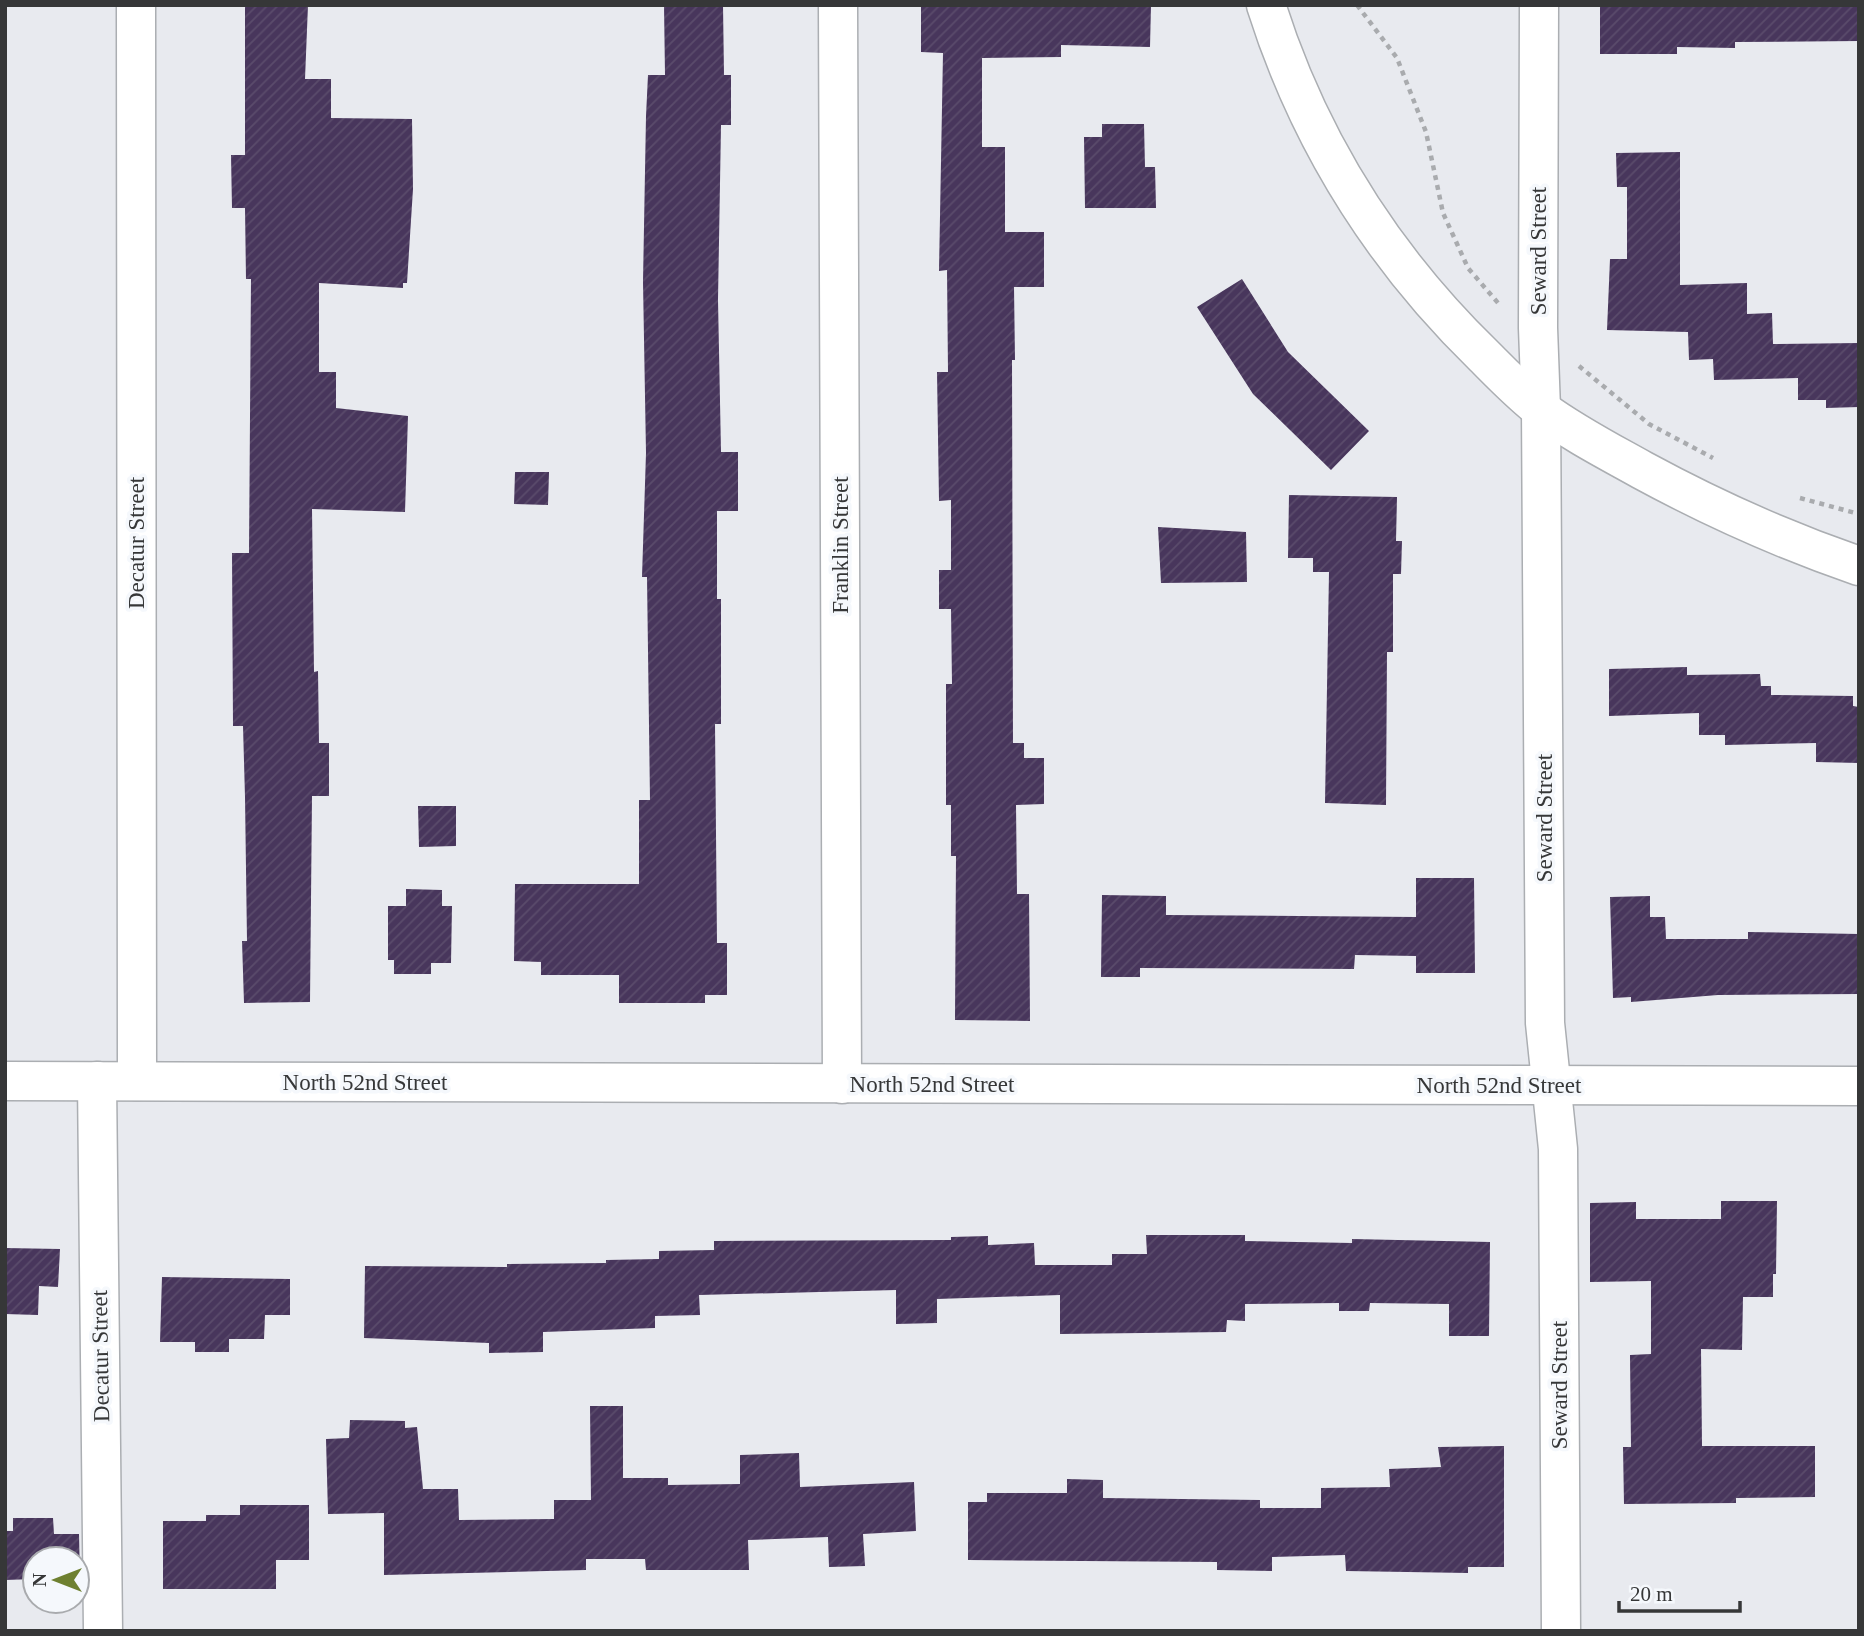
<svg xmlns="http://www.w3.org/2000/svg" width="1864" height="1636" viewBox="0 0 1864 1636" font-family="'Times New Roman',serif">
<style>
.building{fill:url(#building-hatch)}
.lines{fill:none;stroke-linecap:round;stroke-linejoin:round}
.minor-casing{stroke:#abaeb2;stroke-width:41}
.tertiary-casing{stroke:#abaeb2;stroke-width:41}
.path{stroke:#a9abae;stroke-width:4.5;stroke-dasharray:5 5;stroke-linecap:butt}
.minor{stroke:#fff;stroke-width:38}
.tertiary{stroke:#fff;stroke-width:38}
.labels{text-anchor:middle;stroke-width:7;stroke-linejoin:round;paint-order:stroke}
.street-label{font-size:23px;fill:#363738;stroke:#f5f8fc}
</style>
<defs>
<pattern id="building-hatch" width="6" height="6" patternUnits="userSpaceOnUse" patternTransform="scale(1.75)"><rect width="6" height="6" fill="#48365c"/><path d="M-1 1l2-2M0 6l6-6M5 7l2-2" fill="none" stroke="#5a4b6b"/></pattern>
</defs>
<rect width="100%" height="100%" fill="#e8eaef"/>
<g class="building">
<path d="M 245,5 L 308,5 L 305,79 L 331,79 L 331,118 L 412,119 L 413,189 L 407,283 L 403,283 L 403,288 L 319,283 L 319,372 L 336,372 L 336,408 L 408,416 L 405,512 L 312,509 L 314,672 L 318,671 L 319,743 L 329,743 L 329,796 L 312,796 L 310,1002 L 244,1003 L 242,941 L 247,941 L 245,797 L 243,726 L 233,726 L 232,553 L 249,553 L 251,279 L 246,279 L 245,208 L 232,208 L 231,155 L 245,155 Z"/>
<path d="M 664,5 L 723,5 L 724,75 L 731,75 L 731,125 L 721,125 L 718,300 L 721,452 L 738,452 L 738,511 L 717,511 L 717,599 L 721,599 L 721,724 L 715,724 L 717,943 L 727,943 L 727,995 L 705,995 L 705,1003 L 619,1003 L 619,975 L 541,975 L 541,962 L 514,961 L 515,884 L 639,884 L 639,800 L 650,800 L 647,577 L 642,577 L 646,453 L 643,282 L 646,116 L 648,75 L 665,75 Z"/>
<path d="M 921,5 L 1151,5 L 1150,47 L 1061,45 L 1061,57 L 982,58 L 982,147 L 1005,147 L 1005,232 L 1044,232 L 1044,287 L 1014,287 L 1015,360 L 1012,360 L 1013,743 L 1024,743 L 1024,758 L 1044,758 L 1044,804 L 1016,805 L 1017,894 L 1029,894 L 1030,1021 L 955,1020 L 956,856 L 951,856 L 951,805 L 946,805 L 946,684 L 952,684 L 951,609 L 939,609 L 939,570 L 951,570 L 951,500 L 939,501 L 937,372 L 948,372 L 947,270 L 939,271 L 943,53 L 921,52 Z"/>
<path d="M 1600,5 L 1859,5 L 1859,41 L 1735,42 L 1735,48 L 1677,47 L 1677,54 L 1600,54 Z"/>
<path d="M 1102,124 L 1144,124 L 1145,167 L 1155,167 L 1156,208 L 1085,208 L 1084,137 L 1102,137 Z"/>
<path d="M 1680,152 L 1680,285 L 1747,283 L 1747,314 L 1772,313 L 1773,344 L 1859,343 L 1859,407 L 1826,408 L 1826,400 L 1798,400 L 1798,378 L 1714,380 L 1713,359 L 1689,360 L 1688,332 L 1607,330 L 1610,259 L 1627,259 L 1627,187 L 1617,187 L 1616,153 Z"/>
<path d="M 1242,279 L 1288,352 L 1369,431 L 1331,470 L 1253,394 L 1197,307 Z"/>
<path d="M 515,472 L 549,472 L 548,505 L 514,504 Z"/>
<path d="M 1289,495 L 1397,497 L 1396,541 L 1402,541 L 1401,574 L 1393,574 L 1393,652 L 1387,652 L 1386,805 L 1325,803 L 1329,572 L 1313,572 L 1313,558 L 1288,558 Z"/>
<path d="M 1158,527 L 1246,532 L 1247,582 L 1161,583 Z"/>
<path d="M 1687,667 L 1687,675 L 1760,674 L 1761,686 L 1771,686 L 1771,695 L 1853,696 L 1853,706 L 1859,707 L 1859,763 L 1816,762 L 1816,743 L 1725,745 L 1725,735 L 1699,735 L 1699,713 L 1609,716 L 1609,669 Z"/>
<path d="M 418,806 L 456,806 L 456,846 L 419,847 Z"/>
<path d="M 1416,878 L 1474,878 L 1475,973 L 1416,973 L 1416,956 L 1355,955 L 1354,969 L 1140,968 L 1140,977 L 1101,977 L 1102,895 L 1166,896 L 1166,915 L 1416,917 Z"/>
<path d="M 406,889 L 442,890 L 442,906 L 452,906 L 451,963 L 431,963 L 431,974 L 394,974 L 394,960 L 388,960 L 388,906 L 406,906 Z"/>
<path d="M 1650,896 L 1650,917 L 1665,917 L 1666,939 L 1748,939 L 1748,932 L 1859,934 L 1859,994 L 1718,995 L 1631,1002 L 1631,997 L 1613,998 L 1610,897 Z"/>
<path d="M 1721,1201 L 1777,1201 L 1776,1274 L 1773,1274 L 1773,1297 L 1743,1297 L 1742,1350 L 1701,1349 L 1702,1446 L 1815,1446 L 1815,1497 L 1736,1498 L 1736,1503 L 1624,1504 L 1623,1447 L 1631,1447 L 1630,1355 L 1651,1354 L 1651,1281 L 1590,1282 L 1590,1203 L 1636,1202 L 1636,1219 L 1721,1219 Z"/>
<path d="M 1146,1235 L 1245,1235 L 1245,1241 L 1352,1243 L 1352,1239 L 1490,1242 L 1489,1336 L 1449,1336 L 1449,1304 L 1370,1303 L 1369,1311 L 1339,1311 L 1339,1303 L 1245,1304 L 1245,1321 L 1227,1320 L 1226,1332 L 1060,1334 L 1060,1295 L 937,1299 L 937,1323 L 896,1324 L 896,1290 L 699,1295 L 700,1315 L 655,1316 L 655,1328 L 543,1332 L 543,1352 L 489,1353 L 489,1343 L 364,1338 L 365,1266 L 507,1267 L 507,1264 L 606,1263 L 606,1260 L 659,1259 L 659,1251 L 714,1250 L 714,1241 L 951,1240 L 951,1237 L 988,1236 L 988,1245 L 1034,1243 L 1035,1265 L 1112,1265 L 1112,1254 L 1147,1254 Z"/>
<path d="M 5,1248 L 60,1249 L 58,1287 L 39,1286 L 38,1315 L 5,1314 Z"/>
<path d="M 162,1277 L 290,1279 L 290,1315 L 265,1315 L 264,1339 L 229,1339 L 229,1352 L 195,1352 L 195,1342 L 160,1342 Z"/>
<path d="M 590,1406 L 623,1406 L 623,1478 L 668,1478 L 668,1485 L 740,1484 L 740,1455 L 799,1453 L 800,1487 L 914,1482 L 916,1531 L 863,1534 L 865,1566 L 829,1567 L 828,1537 L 748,1540 L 749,1570 L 646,1570 L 645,1559 L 586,1559 L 586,1570 L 384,1575 L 384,1513 L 328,1514 L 326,1439 L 349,1438 L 350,1420 L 405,1421 L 405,1428 L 417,1427 L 423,1489 L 458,1489 L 459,1520 L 554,1519 L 554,1500 L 591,1500 Z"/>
<path d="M 1504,1446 L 1504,1567 L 1468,1567 L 1468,1573 L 1346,1571 L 1345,1555 L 1272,1557 L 1272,1571 L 1217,1570 L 1217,1562 L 968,1560 L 968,1502 L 987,1502 L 987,1493 L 1067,1493 L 1067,1479 L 1103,1480 L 1103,1498 L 1260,1500 L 1260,1508 L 1321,1508 L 1321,1488 L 1390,1487 L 1389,1469 L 1441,1467 L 1438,1447 Z"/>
<path d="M 240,1505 L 309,1505 L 309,1560 L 276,1560 L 276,1589 L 163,1589 L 163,1521 L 206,1521 L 206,1515 L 240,1515 Z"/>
<path d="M 13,1518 L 53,1518 L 54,1534 L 79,1534 L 80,1578 L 77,1578 L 77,1559 L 35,1559 L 35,1579 L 5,1580 L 5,1531 L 13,1531 Z"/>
</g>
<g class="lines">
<defs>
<g id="minor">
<path d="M 136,5 L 137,1081"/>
<path d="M 838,5 L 842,1084"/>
<path d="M 1539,5 L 1538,328 L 1541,409 L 1545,1023 L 1558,1149 L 1561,1631"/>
<path d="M 97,1081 L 103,1631"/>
</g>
<g id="tertiary">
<path d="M 1266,5 C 1309,141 1382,257 1484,356 C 1502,374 1521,394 1542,410 C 1573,433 1608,451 1642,470 C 1712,508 1783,540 1859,566"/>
<path d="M 5,1081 L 1859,1086"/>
</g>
</defs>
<use href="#minor" class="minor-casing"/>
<use href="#tertiary" class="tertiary-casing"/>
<g class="path">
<path d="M 1357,5 L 1397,58 L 1426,132 L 1443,213 L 1468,268 L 1498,303"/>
<path d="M 1579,366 L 1649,424 L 1713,458"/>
<path d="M 1800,498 L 1859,514"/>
</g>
<use href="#minor" class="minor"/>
<use href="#tertiary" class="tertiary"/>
</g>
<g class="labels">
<g class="street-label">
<text transform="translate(1538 251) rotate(-90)" y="8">Seward Street</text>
<text transform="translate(136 543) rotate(-90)" y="8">Decatur Street</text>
<text transform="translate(840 545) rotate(-90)" y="8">Franklin Street</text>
<text transform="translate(1544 818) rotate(-90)" y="8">Seward Street</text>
<text x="365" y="1090">North 52nd Street</text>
<text x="932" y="1092">North 52nd Street</text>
<text x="1499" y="1093">North 52nd Street</text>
<text transform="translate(100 1356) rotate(-91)" y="8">Decatur Street</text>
<text transform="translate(1559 1385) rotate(-90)" y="8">Seward Street</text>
</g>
</g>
<rect width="1864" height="1636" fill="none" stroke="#363738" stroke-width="14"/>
<g transform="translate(56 1580) rotate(270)"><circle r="33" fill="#f5f8fc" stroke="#a9abae" stroke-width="2"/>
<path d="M0-5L12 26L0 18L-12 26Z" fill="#6e8030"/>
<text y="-10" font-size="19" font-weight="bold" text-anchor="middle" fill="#363738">N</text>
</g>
<path d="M1619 1601v10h121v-10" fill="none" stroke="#363738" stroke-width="3.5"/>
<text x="1630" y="1601" font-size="21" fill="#363738" stroke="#f5f8fc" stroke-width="5" paint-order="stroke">20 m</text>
</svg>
